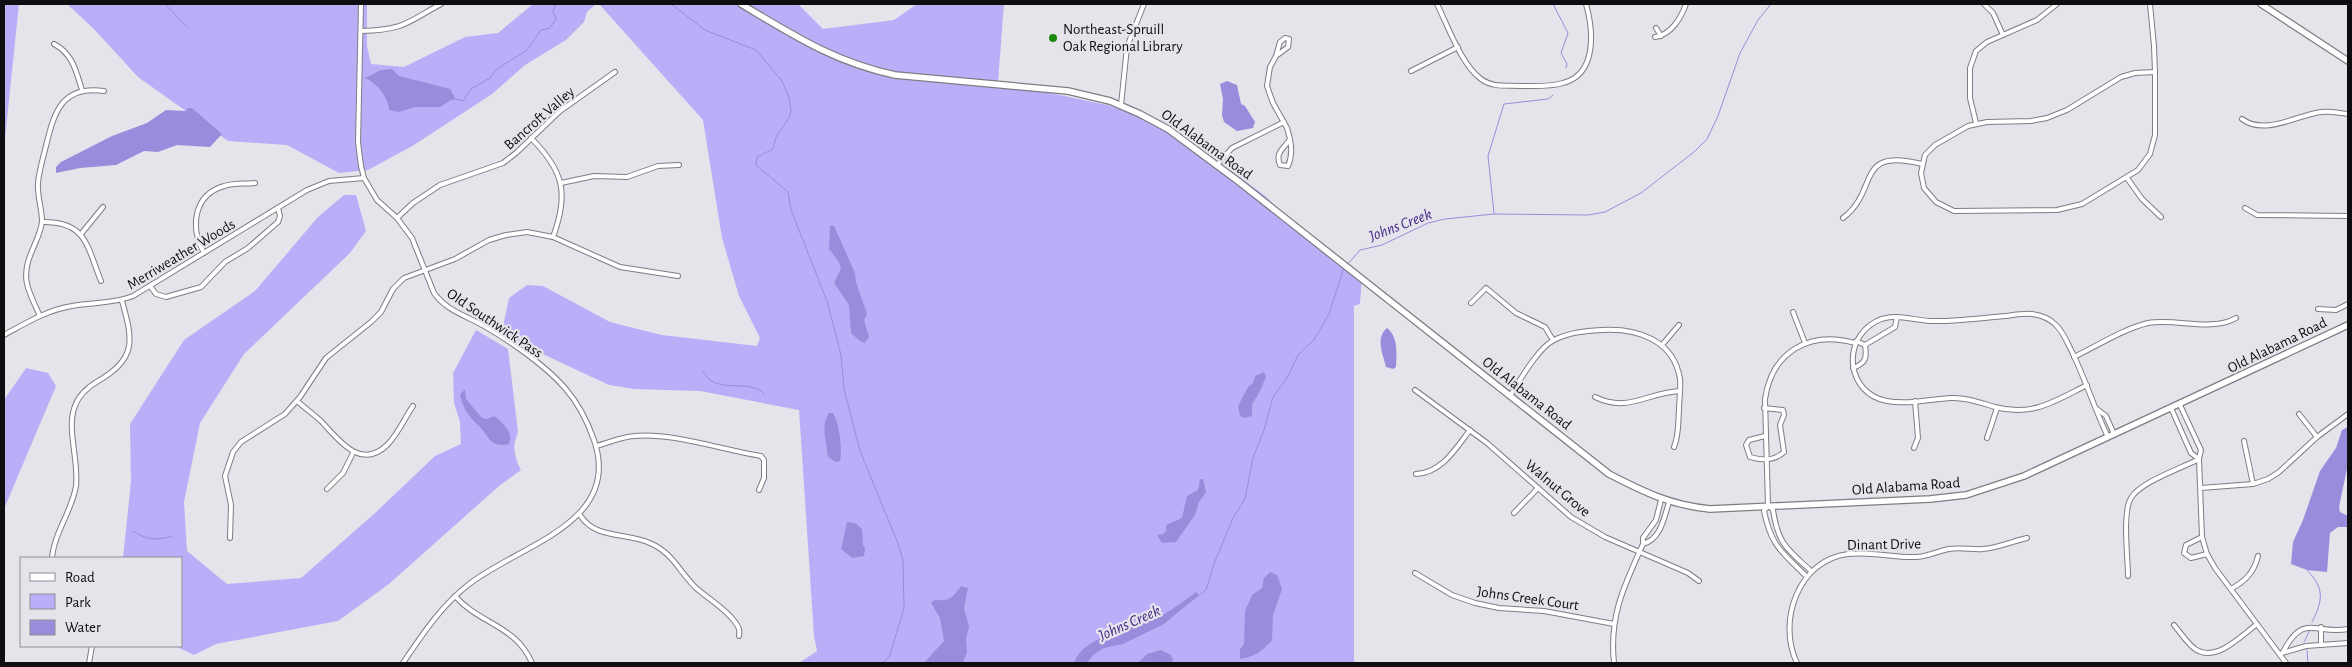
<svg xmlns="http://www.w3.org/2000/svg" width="2352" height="667" viewBox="0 0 2352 667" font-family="'Alegreya Sans',sans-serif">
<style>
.green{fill:#bbaef8}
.water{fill:#9b8bdd}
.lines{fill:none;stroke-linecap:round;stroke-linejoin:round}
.stream{stroke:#9b8bdd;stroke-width:1}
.street-casing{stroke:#7e7d83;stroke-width:6}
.secondary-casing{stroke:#7e7d83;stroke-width:8}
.street{stroke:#fff;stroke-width:4}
.secondary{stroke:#fff;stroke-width:5.5}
.poi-dot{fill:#198a0a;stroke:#e5e4eb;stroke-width:2}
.labels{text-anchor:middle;stroke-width:4.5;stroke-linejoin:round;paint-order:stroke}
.poi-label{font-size:15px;fill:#0e0d10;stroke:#e5e4eb;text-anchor:start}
.street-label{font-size:15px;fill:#0e0d10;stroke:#e5e4eb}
.water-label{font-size:16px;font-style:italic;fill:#462888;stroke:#e5e4eb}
</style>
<rect width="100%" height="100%" fill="#e5e4eb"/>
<g class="green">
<path d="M 4,4 L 19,4 L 4,148 Z"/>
<path d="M 67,4 L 367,4 L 367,46 L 371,64 L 404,67 L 465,37 L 498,33 L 533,4 L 596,4 L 587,12 L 584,22 L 566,40 L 525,65 L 492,94 L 414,145 L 368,170 L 339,173 L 287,145 L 228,141 L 138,77 L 94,29 Z"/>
<path d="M 599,4 L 798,4 L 823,29 L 894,20 L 917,4 L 1004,4 L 998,82 L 1107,105 L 1157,122 L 1215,159 L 1264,195 L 1319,247 L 1362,275 L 1360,304 L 1354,306 L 1354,663 L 799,663 L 817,651 L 814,636 L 799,410 L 700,391 L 634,389 L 609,385 L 534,350 L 502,331 L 509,298 L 527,285 L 543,286 L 610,322 L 662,335 L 757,346 L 760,338 L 739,296 L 722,238 L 703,120 Z"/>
<path d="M 344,195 L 356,195 L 366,231 L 350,253 L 244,354 L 200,423 L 184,502 L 187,551 L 227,584 L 301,578 L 374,514 L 435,456 L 461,444 L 460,422 L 454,403 L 453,373 L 476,330 L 508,349 L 518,432 C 512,446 514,457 521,470 L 499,486 L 389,584 L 338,621 L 216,644 L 194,655 L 175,646 L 181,646 L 181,558 L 123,558 L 131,482 L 130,424 L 184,340 L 255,291 L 318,217 Z"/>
<path d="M 26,368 L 48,373 L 56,386 L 4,509 L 4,400 Z"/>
</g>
<g class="water">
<path d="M 392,69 L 399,76 L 450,89 L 455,98 L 454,100 L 451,100 L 440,107 L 415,107 L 399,112 L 389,110 C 389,98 376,82 365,78 L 381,70 Z"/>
<path d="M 1227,81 L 1237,85 L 1241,104 L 1245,106 L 1255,122 L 1253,128 L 1237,131 L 1224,122 L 1222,115 L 1223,99 L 1220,84 Z"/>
<path d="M 188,108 L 192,108 L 222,134 L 210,147 L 177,145 L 158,152 L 144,151 L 116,165 L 80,168 L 56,173 L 56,167 L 61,162 L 112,136 L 147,123 L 166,110 L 185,111 Z"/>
<path d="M 830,226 L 834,226 L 855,273 L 856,282 L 867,314 L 864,320 L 869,337 L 865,343 L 860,341 L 851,333 L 849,305 L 834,283 L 841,268 L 839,262 L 829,249 Z"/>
<path d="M 1387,328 C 1398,336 1397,354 1396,367 L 1393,369 L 1386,367 C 1383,354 1375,338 1387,328 Z"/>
<path d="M 1264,372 L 1266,377 L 1259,393 L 1252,404 L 1252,416 L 1245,418 L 1240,416 L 1238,406 L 1248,387 L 1253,383 L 1255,376 Z"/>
<path d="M 465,389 L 466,399 L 482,418 L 487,419 L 494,416 C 502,422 514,432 509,444 C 491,448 489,437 480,427 C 470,418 463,409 460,395 Z"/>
<path d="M 829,413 L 833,413 C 839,422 843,451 840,461 L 836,462 L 828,457 C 827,443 820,425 829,413 Z"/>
<path d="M 2348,427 L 2348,464 L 2339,507 L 2340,512 L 2348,516 L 2348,527 L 2338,527 L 2330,533 L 2327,572 L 2307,570 L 2291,564 L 2293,542 L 2303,520 L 2320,471 L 2336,448 L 2342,430 Z"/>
<path d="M 1200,479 L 1203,479 L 1206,492 L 1199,502 L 1195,515 L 1176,542 L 1162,543 L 1157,535 L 1163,534 L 1166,531 L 1166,525 L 1182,518 L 1187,496 L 1198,490 Z"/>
<path d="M 847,522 L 855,523 L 862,529 L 863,545 L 865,548 L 864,556 L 852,558 L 841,549 Z"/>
<path d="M 1270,572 L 1277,575 L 1282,589 L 1273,615 L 1272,640 C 1263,651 1254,657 1240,659 L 1240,649 L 1244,644 L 1245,611 L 1252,595 L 1262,588 L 1264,578 Z"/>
<path d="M 961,586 L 968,588 L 964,608 L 969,627 L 966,638 L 967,652 L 963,663 L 924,663 L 944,641 L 940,618 L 931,603 L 934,600 C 951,601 951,599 961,586 Z"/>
<path d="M 1196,592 L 1199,595 L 1164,624 L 1123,644 L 1104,648 L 1093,655 L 1087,663 L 1074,663 C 1082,636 1133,629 1157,618 C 1171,611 1184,601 1196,592 Z"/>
<path d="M 1161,650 L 1171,655 L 1173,659 L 1172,663 L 1138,663 L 1147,654 Z"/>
</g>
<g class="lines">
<g class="stream">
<path d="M 165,4 L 187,27"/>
<path d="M 671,4 L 705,30 L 756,50 L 782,81 L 789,97 L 791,111 L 789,118 L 776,137 L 773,149 L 757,157 L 756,165 L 788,192 L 791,210 L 827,301 L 841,355 L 844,389 L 860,451 L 897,541 L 903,560 L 904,608 L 890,655 L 883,663"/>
<path d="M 1553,4 L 1568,33 L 1561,53 L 1567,64 L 1566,68"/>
<path d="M 455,99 L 463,101 L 471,89 L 490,78 L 497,69 L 527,50 L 541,30 L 550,28 L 556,19 L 553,11 L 556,4"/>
<path d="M 1494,213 L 1488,156 L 1504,104 L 1548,99 L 1553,95"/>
<path d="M 1347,265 L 1360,250 L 1382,245 L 1428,223 L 1445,219 L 1494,214 L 1588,215 L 1605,212 L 1641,193 L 1694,152 L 1707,139 L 1718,116 L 1740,53 L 1758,20 L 1771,4"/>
<path d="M 703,371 C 705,373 707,378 710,380 C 725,391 755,380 764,394"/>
<path d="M 133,531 C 147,540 157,541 172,536"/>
<path d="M 2307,570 C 2325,589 2323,600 2312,622"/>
<path d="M 1182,608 L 1206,590 L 1215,561 L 1233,518 L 1245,499 L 1253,458 L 1264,430 L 1273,397 L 1287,378 L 1298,355 L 1314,340 L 1329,314 L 1344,268"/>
<path d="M 2304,642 L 2310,630"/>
<path d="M 2307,650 L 2308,663"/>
</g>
<defs>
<g id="street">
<path d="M 361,4 L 358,142 L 361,166 L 364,178 L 377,200 L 397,218 L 412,238 L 434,293 C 447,311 465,315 484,326 C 510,341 545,365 565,388 C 579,404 587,420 594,440 C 623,524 518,545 468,585 C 441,606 422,635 403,663"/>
<path d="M 1437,4 C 1448,26 1461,64 1481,79 C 1493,88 1507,85 1522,86 C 1535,86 1550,87 1563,83 C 1598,74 1593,29 1586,4"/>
<path d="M 1984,4 L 1993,13 L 2003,35"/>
<path d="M 2150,4 L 2154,46 L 2155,72 L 2155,135 L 2150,154 L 2138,170 L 2082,204 L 2057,210 L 1954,211 L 1936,202 L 1924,188 L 1921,173 L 1925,155 L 1935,145 L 1968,126 L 1987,122 L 2031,121 L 2047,118 L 2067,110 L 2121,77 L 2135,73 L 2155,72"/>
<path d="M 1656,28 L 1661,36"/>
<path d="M 361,31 C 404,30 406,23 441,4"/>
<path d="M 1655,37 C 1671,35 1681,18 1686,4"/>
<path d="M 54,44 C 73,54 76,71 82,90"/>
<path d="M 1276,56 L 1288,47 L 1289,39 L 1285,38 L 1280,42 L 1276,56 L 1270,67 L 1267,86 L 1273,103 L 1287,128 L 1290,139 C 1283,150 1275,152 1280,165 L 1288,166 C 1292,157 1292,149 1290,139"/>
<path d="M 1411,71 L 1458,47"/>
<path d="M 1121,105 L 1127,47 L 1144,4"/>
<path d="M 2242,119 C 2265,136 2297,115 2321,112 C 2330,111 2339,113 2348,114"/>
<path d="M 1976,123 L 1970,98 L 1970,68 L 1976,51 L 1987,42 L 2037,20 L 2057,4"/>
<path d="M 531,138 C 564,171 569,194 553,237"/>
<path d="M 1217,165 L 1232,148 L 1284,122"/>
<path d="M 2127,178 L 2142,199 L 2161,217"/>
<path d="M 561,183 L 594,176 L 627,177 L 658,166 L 679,165"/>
<path d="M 2245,208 L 2257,215 L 2348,216"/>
<path d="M 397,218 L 413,203 L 440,185 L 503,163 L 516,153 L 560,111 L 615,72"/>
<path d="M 1843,218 C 1880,190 1854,147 1922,164"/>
<path d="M 42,222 C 87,221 87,247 101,281"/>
<path d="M 81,234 L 103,207"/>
<path d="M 204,253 C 190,228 193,195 224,186 C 233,183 245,184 255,183"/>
<path d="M 150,286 L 156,294 L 166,297 L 201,287 L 225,262 L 248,248 L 278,222 L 280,216 L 278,208"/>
<path d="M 1471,303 L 1486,288 L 1516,313 L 1545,327 L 1553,340"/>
<path d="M 2318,309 L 2336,310 L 2348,304"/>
<path d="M 1793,312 L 1805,343"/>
<path d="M 40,316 C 28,290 20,278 32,251 C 36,241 41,232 42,221 C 42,209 37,196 38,183 C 39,171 43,158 46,146 C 54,112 62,85 104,91"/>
<path d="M 4,335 C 26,323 47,310 72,306 C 93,302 113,304 133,296 L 307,190 L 329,181 L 364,178"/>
<path d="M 1662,345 L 1679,325"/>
<path d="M 1865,345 L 1895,327 L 1897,317"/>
<path d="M 2074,357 C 2097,346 2123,329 2148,323 C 2176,318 2212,332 2236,318"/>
<path d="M 1853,368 C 1866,363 1867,358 1865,345 L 1856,341"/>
<path d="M 2087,385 C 2055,401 2032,417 1995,407 C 1981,403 1966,397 1951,398 C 1931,399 1907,405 1887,401 C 1847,394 1841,341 1875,322 C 1892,312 1912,320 1930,321 C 1955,322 1981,318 2006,316 C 2014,315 2024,313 2032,314 C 2040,315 2050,319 2056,325 C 2064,333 2068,344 2073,354 C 2086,381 2095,410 2108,437"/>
<path d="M 1415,390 L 1487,443 L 1571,517 L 1605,537 L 1688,573 L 1699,581"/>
<path d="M 1510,396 C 1520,380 1538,348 1554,340 C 1570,332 1586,331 1602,330 C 1637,328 1674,340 1680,379 C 1681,389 1679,400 1679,410 C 1678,422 1679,436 1674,447"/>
<path d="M 1595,397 C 1629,413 1645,393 1680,391"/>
<path d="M 297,401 C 305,408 313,414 321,421 C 338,439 360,471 387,445 C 398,434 404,419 413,406"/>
<path d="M 2180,405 L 2201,450 L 2199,459 L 2202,537 L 2207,554 L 2215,568 L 2286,663"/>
<path d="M 1764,408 L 1783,410 L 1784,415 L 1780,425 L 1784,452 C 1774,461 1763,461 1750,457 L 1746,445 L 1749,440 L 1765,436"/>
<path d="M 2171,408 L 2191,453 L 2199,459"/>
<path d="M 2097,409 L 2106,416 L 2114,434"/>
<path d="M 2299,414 L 2317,437"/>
<path d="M 1987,438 L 1997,408"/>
<path d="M 2244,441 L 2253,484"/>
<path d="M 596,446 C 608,443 621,437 634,436 C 672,432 722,450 761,456 L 764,460 L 764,478 L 759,490"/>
<path d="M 1914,448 L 1918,438 L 1915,401"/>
<path d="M 1416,474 C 1442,473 1456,448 1470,430"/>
<path d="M 2201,488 L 2253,484 L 2268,479 L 2279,472 L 2317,437 L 2348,414"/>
<path d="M 327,489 L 343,473 L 353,453"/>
<path d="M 1768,505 L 1765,399 C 1772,352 1809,330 1855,343"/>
<path d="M 1770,506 L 1773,510 C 1778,544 1787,549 1811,571"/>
<path d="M 1767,507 L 1764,511 C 1771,546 1782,552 1806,576"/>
<path d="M 1514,513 L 1538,488"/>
<path d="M 580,515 C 595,540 629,532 652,544 C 672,553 680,572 695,587 C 708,599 725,608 735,622 C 739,627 740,630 739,636"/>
<path d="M 2202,537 L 2186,545 L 2184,553 L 2191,558 L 2207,554"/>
<path d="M 230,538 L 231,505 L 225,476 L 233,452 L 241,442 L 285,414 L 300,397 L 326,358 L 371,322 L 381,312 L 393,289 L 404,278 L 455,259 L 489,240 L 506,235 L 527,232 L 553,237 L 620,267 L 678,276"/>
<path d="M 1643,544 C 1661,539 1664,518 1669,502"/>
<path d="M 52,558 C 54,533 72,511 76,486 C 79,460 66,428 75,406 C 79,394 88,387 98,381 C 137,359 133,340 122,301"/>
<path d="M 1415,573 L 1452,595 L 1475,603 L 1499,608 L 1544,611 L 1614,624"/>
<path d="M 2128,576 C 2128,557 2122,513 2131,498 C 2140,482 2182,468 2199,459"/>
<path d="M 2231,589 C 2245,581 2254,573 2258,556"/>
<path d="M 455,596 C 479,624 516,625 532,663"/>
<path d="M 2174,625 C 2180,632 2187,643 2195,649 C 2216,663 2241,636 2257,624"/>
<path d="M 2321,627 L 2321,645"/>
<path d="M 2283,652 C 2304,612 2315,635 2348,629"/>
<path d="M 2282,653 L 2306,646 L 2348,643"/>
<path d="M 89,663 L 92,646"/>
<path d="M 1614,663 C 1609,616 1624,586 1643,544 L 1643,538 L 1656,520 L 1661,500"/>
<path d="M 1797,663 C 1777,622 1798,560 1848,554 C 1871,551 1894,558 1916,557 C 1927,557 1938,551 1949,549 C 1961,547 1972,550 1983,549 C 1998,548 2013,541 2027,538"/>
</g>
<g id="secondary">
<path d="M 741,4 C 793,35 834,62 895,75 L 1068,91 L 1110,101 L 1140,114 L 1168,129 L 1238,181 L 1609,474 C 1644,492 1670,505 1710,509 L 1930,499 L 1966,495 L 2024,476 L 2348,325"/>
<path d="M 2261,4 L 2348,61"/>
</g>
</defs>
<use href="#street" class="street-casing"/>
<use href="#secondary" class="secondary-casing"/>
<use href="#street" class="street"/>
<use href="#secondary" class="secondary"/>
</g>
<circle class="poi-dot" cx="1053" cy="38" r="5"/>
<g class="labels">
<g class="poi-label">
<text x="1063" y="34">Northeast-Spruill<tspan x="1063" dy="17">Oak Regional Library</tspan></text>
</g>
<g class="street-label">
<text transform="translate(539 118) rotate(-41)" y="5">Bancroft Valley</text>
<text transform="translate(1207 144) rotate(36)" y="5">Old Alabama Road</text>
<text transform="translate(181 254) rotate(-31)" y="5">Merriweather Woods</text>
<text transform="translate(495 323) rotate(34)" y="5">Old Southwick Pass</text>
<text transform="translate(2277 345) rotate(-26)" y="5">Old Alabama Road</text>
<text transform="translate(1527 393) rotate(38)" y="5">Old Alabama Road</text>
<text transform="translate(1906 486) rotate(-4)" y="5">Old Alabama Road</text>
<text transform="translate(1558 488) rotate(40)" y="5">Walnut Grove</text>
<text transform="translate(1884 544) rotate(-1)" y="5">Dinant Drive</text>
<text transform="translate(1528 598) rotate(8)" y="5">Johns Creek Court</text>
</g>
<g class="water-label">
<text transform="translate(1400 224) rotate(-21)" y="6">Johns Creek</text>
<text transform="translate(1129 622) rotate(-24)" y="6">Johns Creek</text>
</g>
</g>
<rect width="2352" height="667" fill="none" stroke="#0e0d10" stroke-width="10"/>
<rect x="20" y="557" width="162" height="90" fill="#e5e4eb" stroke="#8f8e93"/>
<rect x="30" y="573" width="25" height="8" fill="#ffffff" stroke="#8f8e93"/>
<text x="65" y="582" font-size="15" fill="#0e0d10">Road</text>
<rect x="30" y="594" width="25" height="15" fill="#bbaef8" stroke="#8f8e93"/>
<text x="65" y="607" font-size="15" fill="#0e0d10">Park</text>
<rect x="30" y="620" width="25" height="15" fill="#9b8bdd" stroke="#8f8e93"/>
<text x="65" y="632" font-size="15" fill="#0e0d10">Water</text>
</svg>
